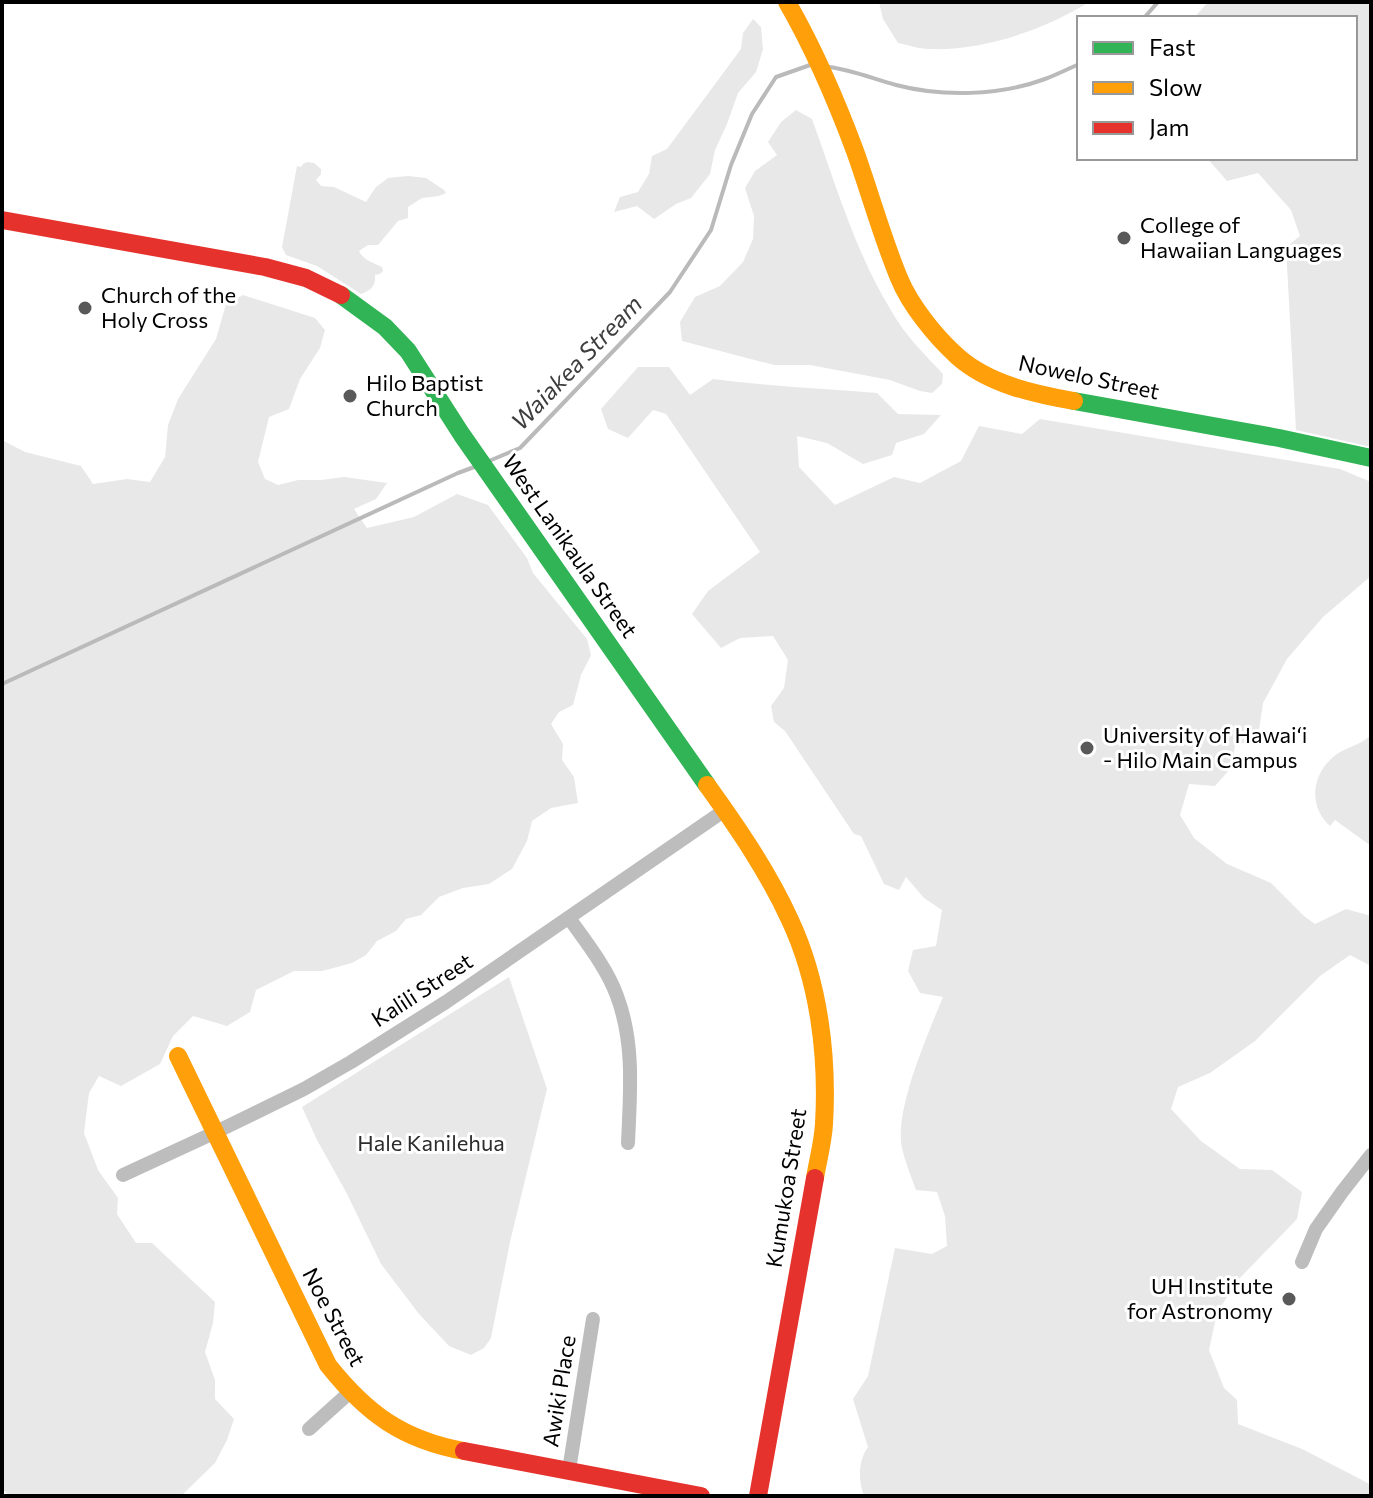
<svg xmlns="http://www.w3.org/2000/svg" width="1373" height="1498" viewBox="0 0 1373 1498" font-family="Commissioner,sans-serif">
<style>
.green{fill:#e8e8e8}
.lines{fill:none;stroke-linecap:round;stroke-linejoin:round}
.stream{stroke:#bababa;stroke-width:4}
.street{stroke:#bdbdbd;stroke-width:14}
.fast{stroke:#30b455;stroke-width:18}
.slow{stroke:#ff9f0a;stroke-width:18}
.jam{stroke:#e5322d;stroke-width:18}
.poi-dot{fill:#595959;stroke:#fff;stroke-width:3}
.labels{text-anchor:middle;stroke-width:6;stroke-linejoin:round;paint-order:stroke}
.poi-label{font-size:22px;fill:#000;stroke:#fff;text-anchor:start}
.street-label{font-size:22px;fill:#000;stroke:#fff}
.park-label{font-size:22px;fill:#2c2c2c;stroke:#fff}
.water-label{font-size:24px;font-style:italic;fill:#3d3d3d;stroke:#fff}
</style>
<rect width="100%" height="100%" fill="#fff"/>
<g class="green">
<path d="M 879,2 L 1089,2 C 1044,30 983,51 929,49 C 919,49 908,45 898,43 L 883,19 Z"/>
<path d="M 1208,2 L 1371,2 L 1371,447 L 1296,430 L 1286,247 L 1300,236 L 1291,210 L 1258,173 L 1227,181 L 1207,158 L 1355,158 L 1355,18 L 1194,18 Z"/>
<path d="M 753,19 L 761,27 L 763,49 L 756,72 L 738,93 L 727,124 L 715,150 L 710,174 L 691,198 L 676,204 L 654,219 L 637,206 L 614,212 L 620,197 L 638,192 L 649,174 L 652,156 L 667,149 L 741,49 L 743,33 Z"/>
<path d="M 796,110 L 812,119 C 836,185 855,252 892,312 C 905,335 925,355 943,374 L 942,384 L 932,393 L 920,391 L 890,380 L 810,365 L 774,365 L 682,341 L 680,322 L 695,297 L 720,286 L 743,262 L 753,239 L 754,216 L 745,188 L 755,171 L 777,155 L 768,142 L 781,122 Z"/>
<path d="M 307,162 L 314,163 L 321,169 L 321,174 L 316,180 L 321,186 L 334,187 L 366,202 L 376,187 L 388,178 L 408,176 L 426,178 L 444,190 L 446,193 L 439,196 L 422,198 L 408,207 L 408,218 L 398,221 L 378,245 L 368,245 L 359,251 C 363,260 374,263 382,267 L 383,271 L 380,274 L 375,275 C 376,286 371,290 361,294 L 317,266 L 286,255 L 282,247 L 297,166 L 301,167 L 303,164 Z"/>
<path d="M 243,295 L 315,318 L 325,330 L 320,348 L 300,379 L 289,409 L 269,417 L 258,462 L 265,479 L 278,485 L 298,480 L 321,480 L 344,477 L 387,483 L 376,499 L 354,509 L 367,528 L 414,517 L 457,494 L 488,505 L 527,558 L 533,573 L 587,639 L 591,655 L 581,675 L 573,705 L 559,712 L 551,724 L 563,744 L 562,760 L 574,777 L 578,803 L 551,808 L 532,821 L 527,841 L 512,869 L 489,884 L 463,888 L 439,897 L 421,915 L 406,919 L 396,931 L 377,941 L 366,955 L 352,963 L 322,971 L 294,971 L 256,990 L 250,1012 L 227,1026 L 193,1016 L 173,1036 L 160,1064 L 121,1086 L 99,1076 L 89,1093 L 84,1133 L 98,1170 L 118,1198 L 117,1214 L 136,1243 L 152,1243 L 215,1302 L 213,1323 L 205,1352 L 215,1380 L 215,1399 L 234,1419 L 227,1440 L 215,1463 L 181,1496 L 10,1496 L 2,1489 L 2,440 L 25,452 L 81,466 L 93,484 L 127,479 L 150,482 L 165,457 L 168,425 L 178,399 L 216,339 L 226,304 Z"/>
<path d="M 638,367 L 669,367 L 690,395 L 713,379 C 767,386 822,389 877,393 L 898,414 L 941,415 L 924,434 L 896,443 L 892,455 L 863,464 L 827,443 L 797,436 L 799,467 L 835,505 L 894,477 L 920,483 L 961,461 L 979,426 L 1022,434 L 1040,419 L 1340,469 L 1371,482 L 1371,576 L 1323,617 L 1287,659 L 1263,703 L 1258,737 L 1235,746 L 1231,768 L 1215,786 L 1189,784 L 1180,815 L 1194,838 L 1227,864 L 1271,883 L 1304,916 L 1315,924 L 1346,909 L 1371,916 L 1371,966 L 1350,955 L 1320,976 L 1255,1041 L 1210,1073 L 1178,1087 L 1171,1109 L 1201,1141 L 1240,1169 L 1272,1170 L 1302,1192 L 1297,1219 L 1237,1281 L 1217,1313 L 1209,1350 L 1224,1388 L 1237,1400 L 1238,1424 L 1302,1449 L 1362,1480 L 1371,1485 L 1371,1496 L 864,1496 C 858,1480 858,1461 868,1447 L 853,1399 L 868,1376 L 895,1248 L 932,1254 L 947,1246 L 945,1216 L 937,1192 L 916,1190 C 911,1176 905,1162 902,1148 C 894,1110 928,1034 943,997 L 920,993 L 908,971 L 913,950 L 936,946 L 942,910 L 924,898 L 906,877 L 899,890 L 884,884 L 861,836 L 854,834 L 785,731 L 774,722 L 771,706 L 784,688 L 788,660 L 773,636 L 740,638 L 721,648 L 692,614 L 708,591 L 760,552 L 666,414 L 653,410 L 628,438 L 608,429 L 601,409 Z"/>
<path d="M 1371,735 L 1371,846 L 1335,820 L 1330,826 C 1309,807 1311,777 1332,758 C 1344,747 1360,746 1371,735 Z"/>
<path d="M 509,977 L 547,1089 L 510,1242 L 491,1338 L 484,1348 L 471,1355 L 449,1346 L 419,1314 L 381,1264 L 346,1192 L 317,1140 L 302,1107 Z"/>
</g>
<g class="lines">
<g class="stream">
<path d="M 1144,18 L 1158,2"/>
<path d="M 829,67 C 853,70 873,79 896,85 C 942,97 999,96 1045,79 C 1056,75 1068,69 1079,64"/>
<path d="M 489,461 L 520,448 L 670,292 L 711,230 L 731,165 L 752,114 L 776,77 L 813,64"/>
<path d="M 2,684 L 458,473 L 477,466"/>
</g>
<g class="street">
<path d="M 569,918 C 586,942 607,968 617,996 C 635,1044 630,1094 628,1143"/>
<path d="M 123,1175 L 216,1132 L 304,1089 L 351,1062 L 446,1002 L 725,810"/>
<path d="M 1302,1262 L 1316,1229 L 1342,1192 L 1371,1155"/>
<path d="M 309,1429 L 349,1393"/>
<path d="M 569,1470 L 593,1319"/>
</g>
<g class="fast">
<path d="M 341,295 L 385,327 L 408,351 L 462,435 L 707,785"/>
<path d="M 1074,401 L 1279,438 L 1371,458"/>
</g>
<g class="slow">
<path d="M 787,2 C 814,49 836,100 855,151 C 870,193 882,237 899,278 C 910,305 935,336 957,356 C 988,384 1034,394 1074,401"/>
<path d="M 707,785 C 738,828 768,872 790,920 C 819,982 828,1056 824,1124 C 823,1142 818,1160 815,1178"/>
<path d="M 178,1056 L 328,1365 C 367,1414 403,1440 464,1451"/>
</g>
<g class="jam">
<path d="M 2,220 L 265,267 L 306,278 L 341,295"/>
<path d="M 464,1451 L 701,1496"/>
<path d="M 758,1496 L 815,1178"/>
</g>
</g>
<g class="poi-dot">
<circle cx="1124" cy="238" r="8"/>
<circle cx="85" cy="308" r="8"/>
<circle cx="350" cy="396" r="8"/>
<circle cx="1087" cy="748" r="8"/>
<circle cx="1289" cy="1299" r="8"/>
</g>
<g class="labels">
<g class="poi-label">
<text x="1140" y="233">College of<tspan x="1140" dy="25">Hawaiian Languages</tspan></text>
<text x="101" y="303">Church of the<tspan x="101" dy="25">Holy Cross</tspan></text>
<text x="366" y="391">Hilo Baptist<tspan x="366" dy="25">Church</tspan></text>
<text x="1103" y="743">University of Hawaiʻi<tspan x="1103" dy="25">- Hilo Main Campus</tspan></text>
<text x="1273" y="1294" text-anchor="end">UH Institute<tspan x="1273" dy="25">for Astronomy</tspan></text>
</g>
<g class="street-label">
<text transform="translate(1089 377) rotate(12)" y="8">Nowelo Street</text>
<text transform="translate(570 546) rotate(55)" y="8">West Lanikaula Street</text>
<text transform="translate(422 990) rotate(-33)" y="8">Kalili Street</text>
<text transform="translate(786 1188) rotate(-81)" y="8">Kumukoa Street</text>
<text transform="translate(334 1317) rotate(62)" y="8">Noe Street</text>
<text transform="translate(559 1391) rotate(-81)" y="8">Awiki Place</text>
</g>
<g class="park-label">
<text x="431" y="1151">Hale Kanilehua</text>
</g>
<g class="water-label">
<text transform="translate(577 363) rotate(-46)" y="8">Waiakea Stream</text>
</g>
</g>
<rect width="1373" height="1498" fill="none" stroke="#000000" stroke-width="8"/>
<rect x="1077" y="16" width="280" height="144" fill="#ffffff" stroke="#999999" stroke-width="2"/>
<rect x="1093" y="42" width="40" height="12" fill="#30b455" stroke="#999999" stroke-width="2"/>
<text x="1149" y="56" font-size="24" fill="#000000">Fast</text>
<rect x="1093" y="82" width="40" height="12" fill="#ff9f0a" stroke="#999999" stroke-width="2"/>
<text x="1149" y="96" font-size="24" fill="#000000">Slow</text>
<rect x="1093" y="122" width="40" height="12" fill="#e5322d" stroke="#999999" stroke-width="2"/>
<text x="1149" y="136" font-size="24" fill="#000000">Jam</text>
</svg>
